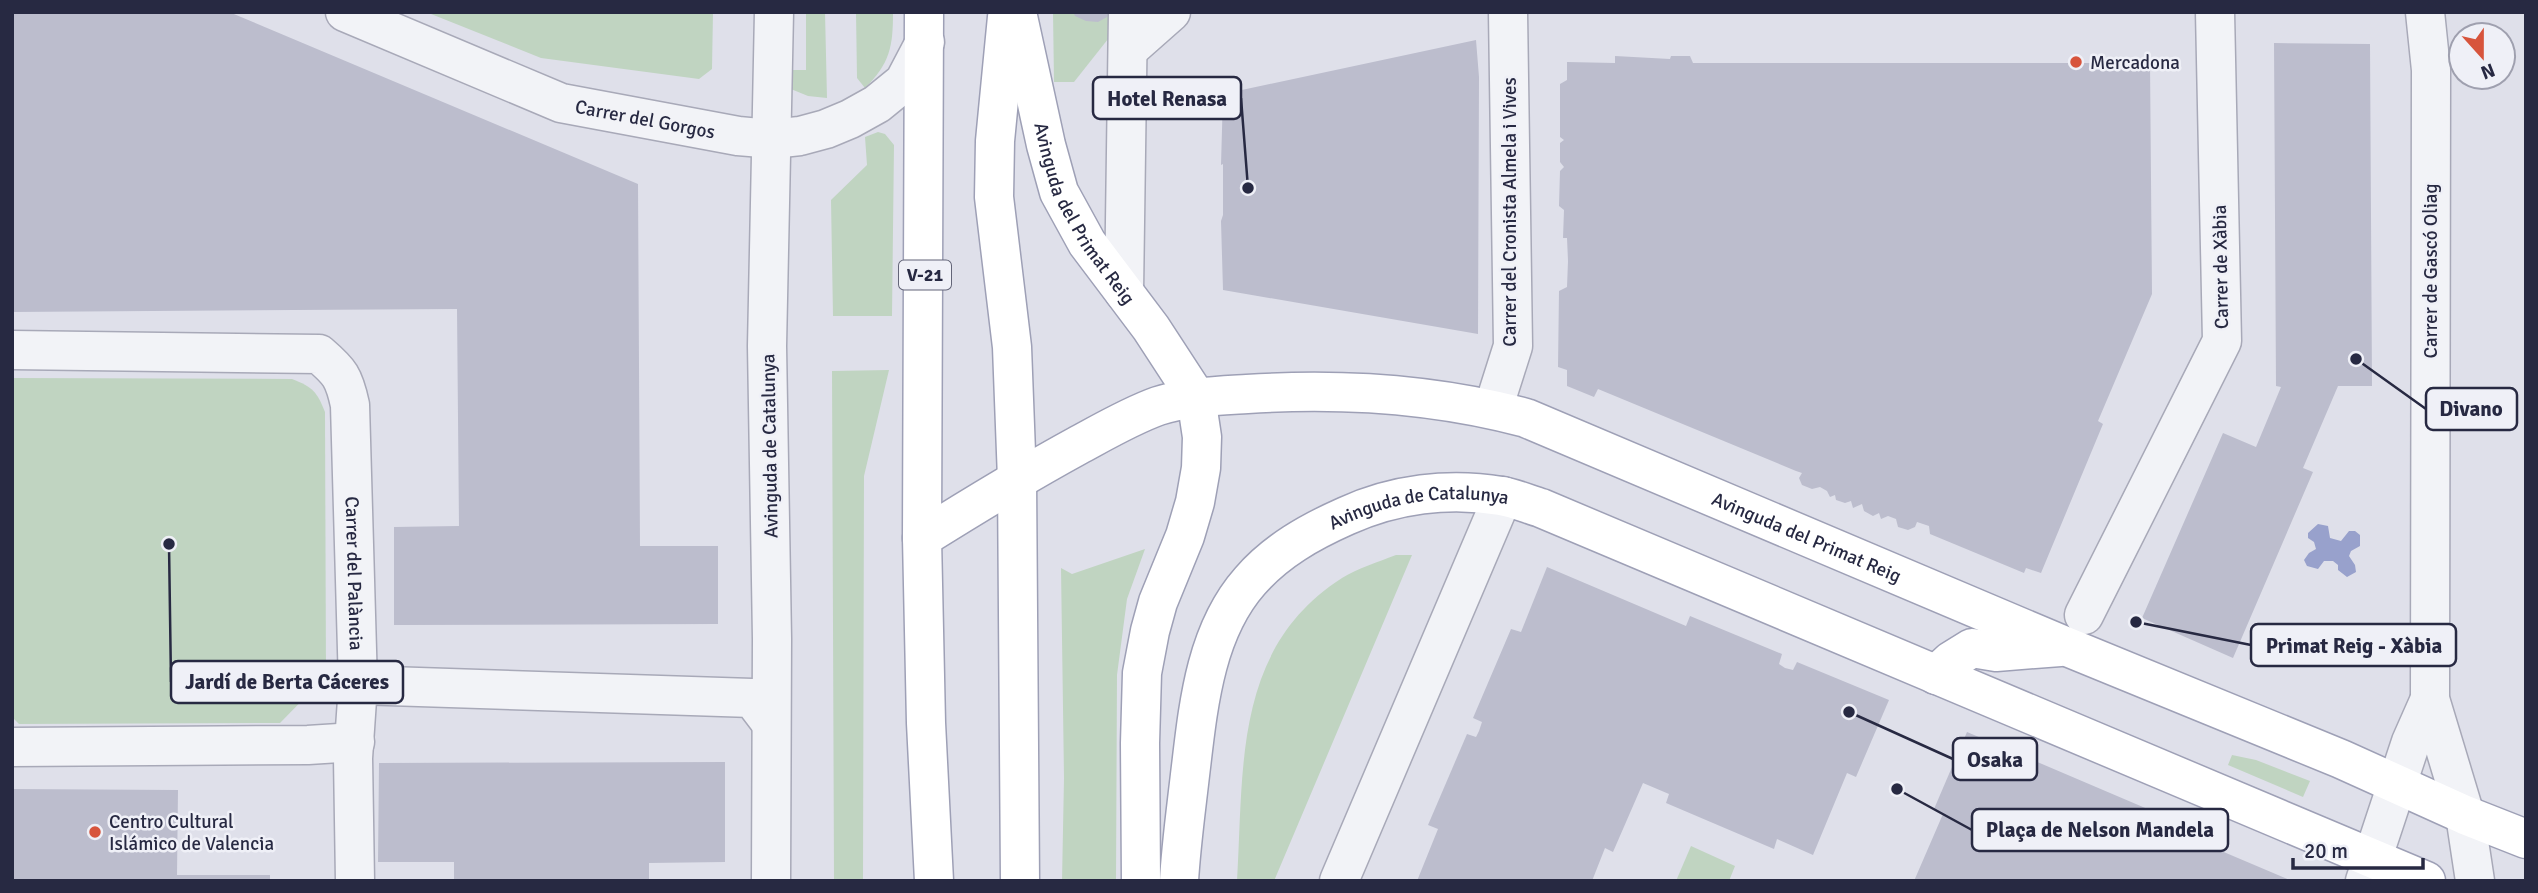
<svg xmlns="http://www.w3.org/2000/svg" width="2538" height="893" viewBox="0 0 2538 893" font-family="Signika,sans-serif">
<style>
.green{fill:#c0d4c1}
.water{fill:#98a1cc}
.building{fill:#bcbdcd}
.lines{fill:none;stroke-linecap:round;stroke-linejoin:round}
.minor-casing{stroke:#a8a9b8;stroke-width:41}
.major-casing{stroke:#9ea0b6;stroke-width:41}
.minor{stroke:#f2f3f7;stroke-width:38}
.major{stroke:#fff;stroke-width:38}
.poi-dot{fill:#d7543c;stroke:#eff0f7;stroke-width:2.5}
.labels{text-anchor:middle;stroke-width:5;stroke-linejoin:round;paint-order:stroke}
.shield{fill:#eff0f7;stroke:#636578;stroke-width:2}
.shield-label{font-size:18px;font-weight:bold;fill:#272942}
.poi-label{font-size:19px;fill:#272942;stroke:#eff0f7;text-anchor:start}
.street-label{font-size:19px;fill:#272942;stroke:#eff0f7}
.leader{fill:none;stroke:#272942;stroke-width:2.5}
.callout-dot{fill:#272942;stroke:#eff0f7;stroke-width:2.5}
.callout{fill:#eff0f7;stroke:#272942;stroke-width:2.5}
.callout-label{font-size:21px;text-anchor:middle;font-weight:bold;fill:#272942}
</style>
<rect width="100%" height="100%" fill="#dfe0ea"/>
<g class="green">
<path d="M 426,12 L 713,12 L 712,69 L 699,79 L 541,58 Z"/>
<path d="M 806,12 L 825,12 L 827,98 L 808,96 L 786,87 L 786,70 L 806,70 Z"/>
<path d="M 856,12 L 893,12 C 893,47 890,63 865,88 L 857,78 Z"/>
<path d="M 1053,12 L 1114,12 L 1112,34 L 1074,82 L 1054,82 Z"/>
<path d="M 878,132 L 885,134 L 894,145 L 892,316 L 833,316 L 831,200 L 867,165 L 865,137 Z"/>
<path d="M 889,370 L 864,476 L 863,881 L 834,881 L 832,371 Z"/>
<path d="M 12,378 L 292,379 C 313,387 317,392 325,412 L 326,676 L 280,723 L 19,724 L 12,717 Z"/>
<path d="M 1145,549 L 1127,599 L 1117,675 L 1116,881 L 1062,881 L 1064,778 L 1061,568 L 1072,574 Z"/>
<path d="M 1396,555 L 1412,555 L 1274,881 L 1237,881 C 1244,767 1233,648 1342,578 C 1358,568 1378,562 1396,555 Z"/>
<path d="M 2232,755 L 2256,760 L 2310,781 L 2303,797 L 2228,765 Z"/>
<path d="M 1691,846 L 1735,866 L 1729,881 L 1676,881 Z"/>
</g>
<path class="water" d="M 2318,524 L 2328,526 L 2330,538 L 2341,541 L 2349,531 L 2355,531 L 2360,535 L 2360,546 L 2351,551 L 2349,556 L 2355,565 L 2356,572 L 2347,577 L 2338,570 L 2338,565 L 2333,561 L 2324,561 L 2318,569 L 2307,566 L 2304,560 L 2309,553 L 2316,549 L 2314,542 L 2308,538 L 2308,533 Z"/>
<g class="building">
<path d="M 12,12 L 229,12 L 638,184 L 640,546 L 718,546 L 718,624 L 394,625 L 394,527 L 459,526 L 457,309 L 12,312 Z"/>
<path d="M 1073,12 L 1109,12 L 1107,17 L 1098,22 L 1086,21 L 1075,16 Z"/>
<path d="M 1476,40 L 1479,77 L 1478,334 L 1223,290 L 1221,221 L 1223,215 L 1223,164 L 1221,165 L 1223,94 Z"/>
<path d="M 2274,43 L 2370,44 L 2372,386 L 2338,386 L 2303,468 L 2313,472 L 2233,658 L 2142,618 L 2223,433 L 2256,447 L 2281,387 L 2276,386 Z"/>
<path d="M 1615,56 L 1670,59 L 1671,56 L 1690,56 L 1693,63 L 2150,63 L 2152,294 L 2098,421 L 2103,424 L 2041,573 L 2026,568 L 2024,573 L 1930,534 L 1929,526 L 1917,522 L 1915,527 L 1908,530 L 1898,527 L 1896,519 L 1888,516 L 1881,519 L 1879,513 L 1873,516 L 1864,511 L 1862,504 L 1853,508 L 1851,501 L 1845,503 L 1836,500 L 1835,495 L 1830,497 L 1827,491 L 1820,487 L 1812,489 L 1802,485 L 1799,478 L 1802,473 L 1796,471 L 1598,389 L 1594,397 L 1567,386 L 1567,370 L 1558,367 L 1559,291 L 1567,287 L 1568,261 L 1567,238 L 1563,238 L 1564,210 L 1559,206 L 1560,171 L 1564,167 L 1560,162 L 1560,143 L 1564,140 L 1560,137 L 1560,84 L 1567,80 L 1567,62 L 1615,63 Z"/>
<path d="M 1547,567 L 1686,626 L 1690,616 L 1782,654 L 1779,664 L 1785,668 L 1793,670 L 1797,662 L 1889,700 L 1856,777 L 1847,773 L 1813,855 L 1777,839 L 1774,849 L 1666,803 L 1669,794 L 1643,783 L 1613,852 L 1605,848 L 1592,881 L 1417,881 L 1438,829 L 1428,825 L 1467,734 L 1476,737 L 1479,731 L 1482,722 L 1473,718 L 1511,629 L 1521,632 Z"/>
<path d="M 1967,732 L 2164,816 L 2160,825 L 2292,881 L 1914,881 L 1943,814 L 1934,809 Z"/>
<path d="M 725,762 L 725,862 L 649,863 L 649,881 L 454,881 L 454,862 L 378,862 L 379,763 Z"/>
<path d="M 12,789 L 178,790 L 177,875 L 270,875 L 270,881 L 12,881 Z"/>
</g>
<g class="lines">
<defs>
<g id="minor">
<path id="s1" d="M 345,12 L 561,103 L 738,136 L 772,139 L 800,136 L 826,129 L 850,119 L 877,104 L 904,82 L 925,42"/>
<path d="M 2425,12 L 2431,70 L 2430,699 L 2465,815 L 2475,881"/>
<path d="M 1128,50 L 1171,12"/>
<path d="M 1124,292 L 1128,12"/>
<path id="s2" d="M 12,350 L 319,354 C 340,372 344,377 350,405 L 358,685 L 353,758 L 355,881"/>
<path d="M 1493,409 L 1513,346 L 1508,12"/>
<path d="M 2084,615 L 2222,341 L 2215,12"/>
<path d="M 358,685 L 752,698 L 771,723"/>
<path d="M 12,747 L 308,745 L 355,742"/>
<path d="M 771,881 L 772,639 L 767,346 L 774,12"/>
<path d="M 1339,881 L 1503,496"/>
<path d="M 2365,881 L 2411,742 L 2430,699"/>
</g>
<g id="major">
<path d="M 924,12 L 922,538 L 926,723 L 934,881"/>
<path id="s3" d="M 1017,12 L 1046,145 L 1059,192 L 1087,243 L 1151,328 L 1196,397 L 1202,437 L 1201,468 L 1195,502 L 1185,536 L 1158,602 L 1150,631 L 1142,673 L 1140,743 L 1141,881"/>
<path d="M 1007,17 L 995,141 L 994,197 L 1012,347 L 1017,479 L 1020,881"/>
<path id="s4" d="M 922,538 C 973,506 1024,475 1077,446 C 1103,432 1130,416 1158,406 C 1187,397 1216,396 1247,394 C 1340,388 1436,394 1526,418 L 2065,646 L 2341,759 L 2465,815 L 2526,839"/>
<path d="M 1936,675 L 1951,661 L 1972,648 L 1996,652 L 2060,647"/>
<path id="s5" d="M 1179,881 C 1181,846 1186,810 1190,775 C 1198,709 1204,633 1250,581 C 1276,551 1310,532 1346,516 C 1394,494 1449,487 1501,496 C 1514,498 1528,504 1541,508 L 2426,881"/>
</g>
</defs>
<use href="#minor" class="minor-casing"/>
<use href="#major" class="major-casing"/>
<use href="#minor" class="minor"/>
<use href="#major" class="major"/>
</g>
<g class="poi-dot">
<circle cx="2076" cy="62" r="7"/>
<circle cx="95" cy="832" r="7"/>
</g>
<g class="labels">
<rect class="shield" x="899" y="260.5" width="52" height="29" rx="5"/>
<g class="shield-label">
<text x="925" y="281">V-21</text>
</g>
<g class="poi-label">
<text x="2090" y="69">Mercadona</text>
<text x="109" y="828">Centro Cultural<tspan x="109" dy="22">Islámico de Valencia</tspan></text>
</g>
<g class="street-label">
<text dy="7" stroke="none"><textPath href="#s1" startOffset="320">Carrer del Gorgos</textPath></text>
<text dy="7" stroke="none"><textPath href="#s3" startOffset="215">Avinguda del Primat Reig</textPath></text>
<text transform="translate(1509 212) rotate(-90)" y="7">Carrer del Cronista Almela i Vives</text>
<text transform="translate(2220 267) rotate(-91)" y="7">Carrer de Xàbia</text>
<text transform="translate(2430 271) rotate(-90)" y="7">Carrer de Gascó Oliag</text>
<text transform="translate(769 446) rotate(-91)" y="7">Avinguda de Catalunya</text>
<text dy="7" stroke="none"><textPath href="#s5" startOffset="504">Avinguda de Catalunya</textPath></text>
<text dy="7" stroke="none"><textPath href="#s4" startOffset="947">Avinguda del Primat Reig</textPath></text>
<text dy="7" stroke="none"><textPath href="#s2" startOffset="537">Carrer del Palància</textPath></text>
</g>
</g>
<path class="leader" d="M1248 188L1241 98M2356 359L2426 409M2136 622L2251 645M169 544L171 682M1849 712L1953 759M1897 789L1972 830"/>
<g class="callout-dot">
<circle cx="1248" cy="188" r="7"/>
<circle cx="2356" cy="359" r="7"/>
<circle cx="2136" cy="622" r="7"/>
<circle cx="169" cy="544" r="7"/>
<circle cx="1849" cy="712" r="7"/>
<circle cx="1897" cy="789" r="7"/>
</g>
<g class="callout">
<rect x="1093" y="77" width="148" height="42" rx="7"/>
<rect x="2426" y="388" width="91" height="42" rx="7"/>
<rect x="2251" y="624" width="205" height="42" rx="7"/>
<rect x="171" y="661" width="232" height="42" rx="7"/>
<rect x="1953" y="738" width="84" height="42" rx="7"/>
<rect x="1972" y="809" width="256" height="42" rx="7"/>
</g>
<g class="callout-label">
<text x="1167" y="106">Hotel Renasa</text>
<text x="2471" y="416">Divano</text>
<text x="2354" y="653">Primat Reig - Xàbia</text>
<text x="287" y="689">Jardí de Berta Cáceres</text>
<text x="1995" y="767">Osaka</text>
<text x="2100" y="837">Plaça de Nelson Mandela</text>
</g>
<rect width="2538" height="893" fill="none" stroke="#272942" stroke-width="28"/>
<g transform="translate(2482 56) rotate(159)"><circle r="33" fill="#eff0f7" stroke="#9fa0af" stroke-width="2"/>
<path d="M0-5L12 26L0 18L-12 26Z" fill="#d7543c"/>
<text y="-10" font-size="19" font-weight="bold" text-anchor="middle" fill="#272942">N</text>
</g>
<path d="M2293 858v10h130v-10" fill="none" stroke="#272942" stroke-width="3.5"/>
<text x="2304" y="858" font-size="21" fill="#272942" stroke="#eff0f7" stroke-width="5" paint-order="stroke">20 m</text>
</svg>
